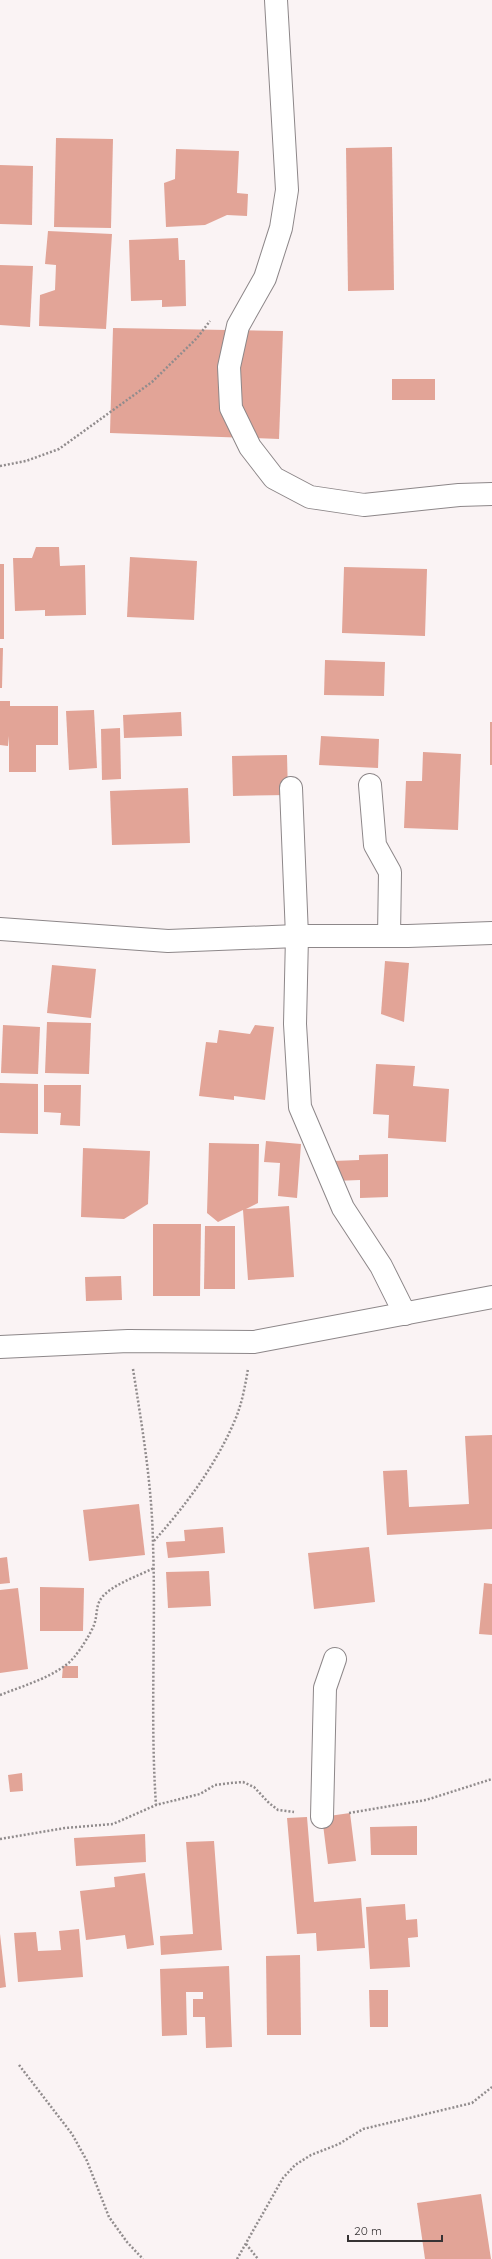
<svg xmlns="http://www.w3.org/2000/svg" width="492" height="2259" viewBox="0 0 492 2259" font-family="Quicksand,sans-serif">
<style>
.building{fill:#e2a497}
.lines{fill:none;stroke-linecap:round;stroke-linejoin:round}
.minor-casing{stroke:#8d8789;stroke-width:24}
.path{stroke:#918c8d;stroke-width:2.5;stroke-dasharray:2 2;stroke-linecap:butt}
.minor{stroke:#fff;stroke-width:22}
</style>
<rect width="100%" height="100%" fill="#faf3f4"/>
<g class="building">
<path d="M 56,138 L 113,139 L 111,228 L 54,227 Z"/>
<path d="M 392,147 L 394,290 L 348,291 L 346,148 Z"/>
<path d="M 176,149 L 239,151 L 237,193 L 248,194 L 247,216 L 227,215 L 205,225 L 166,227 L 164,183 L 175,179 Z"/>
<path d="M 0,165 L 33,166 L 32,225 L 0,224 Z"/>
<path d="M 48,231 L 112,234 L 106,329 L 39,326 L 40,295 L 55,290 L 56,265 L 45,264 Z"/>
<path d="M 178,238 L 179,260 L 185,260 L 186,306 L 162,307 L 162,300 L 131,301 L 129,240 Z"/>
<path d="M 0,265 L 33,266 L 30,327 L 0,325 Z"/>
<path d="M 113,328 L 283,331 L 279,439 L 110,433 Z"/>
<rect x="392" y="379" width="43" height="21"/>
<path d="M 36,547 L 59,547 L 60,566 L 85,565 L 86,615 L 45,616 L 45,610 L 15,611 L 13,558 L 32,558 Z"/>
<path d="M 130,557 L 197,561 L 194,620 L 127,617 Z"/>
<rect x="0" y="564" width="4" height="75"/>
<path d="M 344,567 L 427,569 L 425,636 L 342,633 Z"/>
<path d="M 0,648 L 3,648 L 2,688 L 0,688 Z"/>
<path d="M 325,660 L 385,662 L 384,696 L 324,695 Z"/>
<path d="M 0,701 L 10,701 L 10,706 L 58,706 L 58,745 L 36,745 L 36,772 L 9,772 L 9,736 L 8,746 L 0,745 Z"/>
<path d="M 94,710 L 97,768 L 69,770 L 66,711 Z"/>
<path d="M 181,712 L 182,736 L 124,738 L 123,715 Z"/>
<rect x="490" y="722" width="2" height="43"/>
<path d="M 120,728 L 121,779 L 102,780 L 101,729 Z"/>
<path d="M 321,736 L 379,739 L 378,768 L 319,765 Z"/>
<path d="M 423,752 L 461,754 L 458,830 L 404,828 L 406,781 L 422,781 Z"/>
<path d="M 287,755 L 288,795 L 233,796 L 232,756 Z"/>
<path d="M 188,788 L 190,843 L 112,845 L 110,791 Z"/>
<path d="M 385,961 L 409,963 L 404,1022 L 381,1014 Z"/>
<path d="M 52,965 L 96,969 L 91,1018 L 47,1013 Z"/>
<path d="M 47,1022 L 91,1023 L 89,1074 L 45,1073 Z"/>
<path d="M 3,1025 L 40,1027 L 38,1074 L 1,1073 Z"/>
<path d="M 255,1025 L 274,1027 L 265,1100 L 234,1096 L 234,1100 L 199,1096 L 206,1042 L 217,1043 L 219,1030 L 250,1034 Z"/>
<path d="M 376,1064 L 415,1066 L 413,1086 L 449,1089 L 446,1142 L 388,1138 L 389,1115 L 373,1114 Z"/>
<path d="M 0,1083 L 38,1084 L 38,1134 L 0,1133 Z"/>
<path d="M 44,1085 L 81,1085 L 80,1126 L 60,1125 L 61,1113 L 44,1112 Z"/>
<path d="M 266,1141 L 301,1144 L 297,1198 L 278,1196 L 280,1163 L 264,1162 Z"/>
<path d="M 209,1143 L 259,1144 L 258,1203 L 246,1209 L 289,1206 L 294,1277 L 248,1280 L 243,1210 L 218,1222 L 207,1213 Z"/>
<path d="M 83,1148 L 150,1151 L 148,1204 L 124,1219 L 81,1217 Z"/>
<path d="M 388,1154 L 388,1197 L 360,1198 L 360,1180 L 334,1181 L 333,1161 L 359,1160 L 359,1155 Z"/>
<path d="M 153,1224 L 201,1224 L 200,1296 L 153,1296 Z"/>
<path d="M 205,1226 L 235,1226 L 235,1289 L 204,1289 Z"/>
<path d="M 121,1276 L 122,1300 L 86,1301 L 85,1277 Z"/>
<path d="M 492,1435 L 492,1529 L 387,1535 L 383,1471 L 407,1470 L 409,1507 L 469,1504 L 465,1436 Z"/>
<path d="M 139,1504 L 145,1555 L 89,1561 L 83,1510 Z"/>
<path d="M 223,1527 L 225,1553 L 168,1558 L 166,1542 L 185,1541 L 184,1530 Z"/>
<path d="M 369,1547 L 375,1602 L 314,1609 L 308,1553 Z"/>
<path d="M 7,1557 L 10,1583 L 0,1584 L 0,1558 Z"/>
<path d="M 209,1571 L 211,1606 L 168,1608 L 166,1572 Z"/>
<path d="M 484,1583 L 492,1584 L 492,1635 L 479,1634 Z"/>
<path d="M 40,1587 L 84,1588 L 83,1631 L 40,1631 Z"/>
<path d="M 18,1588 L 28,1669 L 0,1673 L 0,1590 Z"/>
<path d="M 63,1666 L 78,1666 L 78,1678 L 62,1678 Z"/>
<path d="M 22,1773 L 23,1791 L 10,1792 L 8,1775 Z"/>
<path d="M 350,1813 L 356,1861 L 328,1864 L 322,1817 Z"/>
<path d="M 307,1817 L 314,1902 L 361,1898 L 365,1948 L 317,1951 L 316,1933 L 297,1934 L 287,1818 Z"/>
<path d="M 417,1826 L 417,1855 L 371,1855 L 370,1827 Z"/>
<path d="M 145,1834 L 146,1862 L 76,1866 L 74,1838 Z"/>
<path d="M 214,1841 L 222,1950 L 161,1955 L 160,1936 L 193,1934 L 186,1842 Z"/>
<path d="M 145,1873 L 154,1945 L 127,1949 L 125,1935 L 86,1940 L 80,1891 L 115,1887 L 114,1877 Z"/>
<path d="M 405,1904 L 406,1920 L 417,1919 L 418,1937 L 408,1938 L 410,1967 L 370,1969 L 366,1907 Z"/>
<path d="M 79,1929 L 83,1977 L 18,1982 L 14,1933 L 36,1932 L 38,1951 L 61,1950 L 59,1931 Z"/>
<path d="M 0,1934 L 6,1987 L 0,1988 Z"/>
<path d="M 300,1955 L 301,2035 L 267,2035 L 266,1956 Z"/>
<path d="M 229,1966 L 232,2047 L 206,2048 L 205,2017 L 193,2017 L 193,1999 L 203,1999 L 203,1992 L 186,1992 L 187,2035 L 162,2036 L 160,1969 Z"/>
<path d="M 369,1990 L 388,1990 L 388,2027 L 370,2027 Z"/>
<path d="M 481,2194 L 491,2259 L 425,2259 L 417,2203 Z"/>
</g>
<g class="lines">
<defs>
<g id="minor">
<path d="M 276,0 L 287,190 L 281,228 L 265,278 L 238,326 L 229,367 L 231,408 L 250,447 L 274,478 L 310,497 L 364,505 L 459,495 L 492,494"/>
<path d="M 370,785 L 375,845 L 390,872 L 389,936"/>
<path d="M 291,788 L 297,936 L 295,1024 L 300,1107 L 343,1208 L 381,1266 L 405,1314"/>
<path d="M 0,929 L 168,941 L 297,936 L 408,936 L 492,933"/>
<path d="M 0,1347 L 128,1341 L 254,1342 L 492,1297"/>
<path d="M 322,1817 L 325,1688 L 335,1659"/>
</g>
</defs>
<use href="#minor" class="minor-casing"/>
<g class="path">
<path d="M 0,466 L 26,461 L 59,449 L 152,382 L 197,338 L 210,321"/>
<path d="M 133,1369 C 142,1426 152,1485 153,1544 C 156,1631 150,1718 156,1805"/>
<path d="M 154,1541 C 186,1505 216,1465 235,1420 C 242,1404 245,1386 248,1369"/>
<path d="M 0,1695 C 23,1686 47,1679 66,1665 C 76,1658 90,1635 94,1625 C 98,1614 95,1605 103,1596 C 116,1583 138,1576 154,1568"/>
<path d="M 349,1813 L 426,1800 L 492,1779"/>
<path d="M 0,1839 L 65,1828 L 113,1824 L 156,1805 L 200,1794 L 215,1785 L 231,1783 L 243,1782 L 254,1787 L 269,1803 L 278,1810 L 294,1812"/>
<path d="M 19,2065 L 72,2134 L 87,2161 L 109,2217 L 127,2242 L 143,2259"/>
<path d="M 246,2244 L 258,2259"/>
<path d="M 237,2259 L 283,2178 L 295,2165 L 311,2155 L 339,2144 L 363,2129 L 472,2103 L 492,2087"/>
</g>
<use href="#minor" class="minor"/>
</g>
<path d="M348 2235v6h94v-6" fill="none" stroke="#363334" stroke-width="2"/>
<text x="354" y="2235" font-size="12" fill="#363334" stroke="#faf3f4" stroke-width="3" paint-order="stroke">20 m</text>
</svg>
